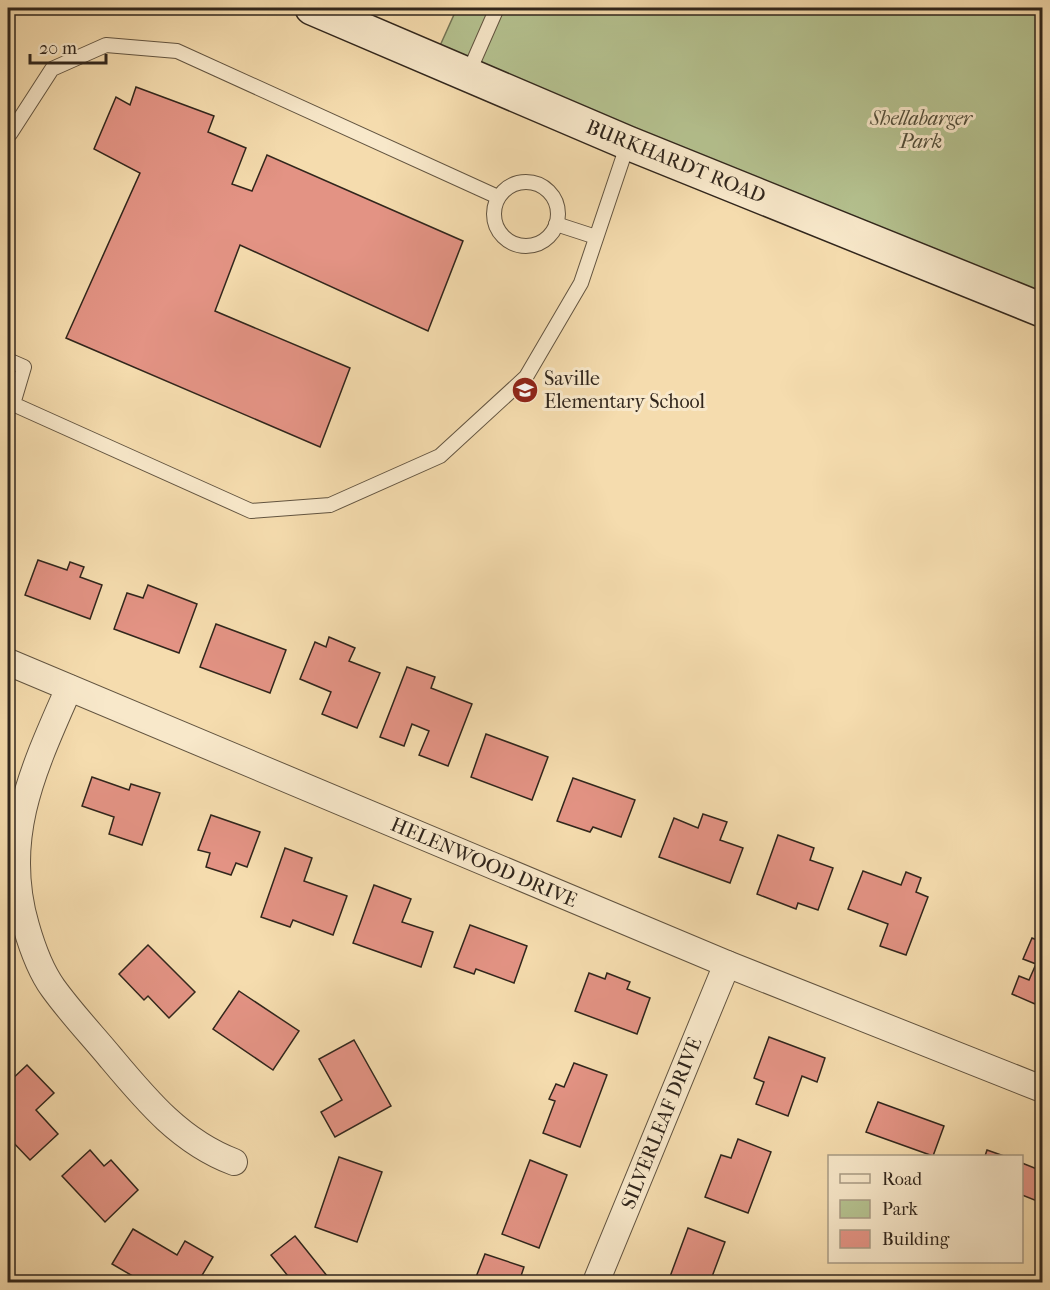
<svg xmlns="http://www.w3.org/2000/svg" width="1050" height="1290" viewBox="0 0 1050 1290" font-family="'IM FELL French Canon',serif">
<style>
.green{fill:#b5c290;stroke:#737456;stroke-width:1.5}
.building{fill:#e39384;stroke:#31261c;stroke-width:1.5}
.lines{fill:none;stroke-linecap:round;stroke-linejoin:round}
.lane-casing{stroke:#625440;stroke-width:16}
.street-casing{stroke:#625440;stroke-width:28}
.secondary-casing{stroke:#31261c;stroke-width:36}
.lane{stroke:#f8e8ca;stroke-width:14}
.street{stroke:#f8e8ca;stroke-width:26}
.secondary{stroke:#f8e8ca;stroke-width:33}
.labels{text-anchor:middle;stroke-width:6;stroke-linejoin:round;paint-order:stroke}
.park-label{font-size:20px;font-style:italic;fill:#524d39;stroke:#f8e8ca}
.street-label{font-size:20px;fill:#31261c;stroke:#f8e8ca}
.poi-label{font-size:20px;fill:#31261c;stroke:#f8e8ca;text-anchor:start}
</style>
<rect width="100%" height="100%" fill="#f5dcae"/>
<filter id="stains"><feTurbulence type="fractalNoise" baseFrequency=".00333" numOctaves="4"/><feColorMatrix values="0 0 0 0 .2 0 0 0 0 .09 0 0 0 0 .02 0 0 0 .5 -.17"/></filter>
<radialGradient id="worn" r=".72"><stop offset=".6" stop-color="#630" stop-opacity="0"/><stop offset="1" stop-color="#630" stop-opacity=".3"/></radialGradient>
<path class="green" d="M 457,8 L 1042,8 L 1042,310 L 434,59 Z"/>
<g class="building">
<path d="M 136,87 L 214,116 L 208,132 L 246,148 L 232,184 L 252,191 L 267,155 L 463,241 L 428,331 L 240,245 L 215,311 L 350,368 L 320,447 L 66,338 L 140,173 L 94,149 L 116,97 L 130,105 Z"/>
<path d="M 38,560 L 67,570 L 70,562 L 84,567 L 80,577 L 102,585 L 90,619 L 25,595 Z"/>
<path d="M 148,585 L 197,604 L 179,653 L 114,629 L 127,593 L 143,598 Z"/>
<path d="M 216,624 L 286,650 L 270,693 L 200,667 Z"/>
<path d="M 329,637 L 355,648 L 349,661 L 380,673 L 357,728 L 322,714 L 331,692 L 300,679 L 315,642 L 326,647 Z"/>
<path d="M 407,667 L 435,677 L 431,688 L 472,704 L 448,766 L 419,755 L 429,731 L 412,724 L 404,746 L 380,737 Z"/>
<path d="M 486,734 L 548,757 L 532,800 L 471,777 Z"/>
<path d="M 92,777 L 129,790 L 131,784 L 160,793 L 142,845 L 109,834 L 114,817 L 82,806 Z"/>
<path d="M 573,778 L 635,800 L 621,837 L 593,827 L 590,832 L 557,821 Z"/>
<path d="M 703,814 L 727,822 L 720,840 L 743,848 L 730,883 L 659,857 L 674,818 L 698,828 Z"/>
<path d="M 211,815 L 260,832 L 247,867 L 236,863 L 231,875 L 206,867 L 210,853 L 198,850 Z"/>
<path d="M 778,835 L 814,848 L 810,860 L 833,868 L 818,910 L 798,903 L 796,909 L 757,894 Z"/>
<path d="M 285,848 L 312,858 L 304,881 L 347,896 L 333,935 L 293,920 L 290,927 L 261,917 Z"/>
<path d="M 863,871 L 901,885 L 906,872 L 921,878 L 916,892 L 928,897 L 906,955 L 880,946 L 888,924 L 848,909 Z"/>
<path d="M 374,885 L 411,899 L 402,922 L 433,932 L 421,967 L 353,943 Z"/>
<path d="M 470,925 L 527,946 L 514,983 L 476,969 L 474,974 L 454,967 Z"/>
<path d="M 1032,938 L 1042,942 L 1042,1007 L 1012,994 L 1019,976 L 1029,980 L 1036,964 L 1023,959 Z"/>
<path d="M 148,945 L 195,992 L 169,1018 L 148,996 L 144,1000 L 119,974 Z"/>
<path d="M 589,973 L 605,979 L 607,973 L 630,982 L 627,989 L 650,998 L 637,1034 L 575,1011 Z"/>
<path d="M 239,991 L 299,1031 L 273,1070 L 213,1029 Z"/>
<path d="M 769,1037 L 825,1058 L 817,1082 L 802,1076 L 788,1116 L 756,1104 L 764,1082 L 754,1078 Z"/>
<path d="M 354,1040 L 391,1106 L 335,1137 L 321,1112 L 342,1100 L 319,1059 Z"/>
<path d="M 574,1063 L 607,1075 L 580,1147 L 543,1133 L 555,1101 L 549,1099 L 556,1084 L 564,1087 Z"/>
<path d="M 27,1065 L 54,1093 L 36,1110 L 58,1134 L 30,1160 L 8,1137 L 8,1083 Z"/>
<path d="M 878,1102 L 944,1126 L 933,1156 L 866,1132 Z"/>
<path d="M 738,1139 L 771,1152 L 748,1213 L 705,1197 L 721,1155 L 731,1158 Z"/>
<path d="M 90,1150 L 104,1166 L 111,1160 L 138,1190 L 105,1222 L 62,1176 Z"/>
<path d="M 987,1150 L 1004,1156 L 985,1156 Z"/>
<path d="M 339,1157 L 382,1172 L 357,1242 L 315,1227 Z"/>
<path d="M 530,1160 L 567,1175 L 539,1248 L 502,1234 Z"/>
<path d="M 1022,1163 L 1042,1171 L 1042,1203 L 1022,1195 Z"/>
<path d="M 688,1228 L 725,1242 L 710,1282 L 668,1282 Z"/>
<path d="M 133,1229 L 177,1255 L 185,1241 L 213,1257 L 198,1282 L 187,1279 L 185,1282 L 143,1282 L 112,1264 Z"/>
<path d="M 295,1236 L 332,1282 L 279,1282 L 288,1276 L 271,1255 Z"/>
<path d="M 485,1254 L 524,1267 L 519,1282 L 474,1282 Z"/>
</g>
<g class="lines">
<defs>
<g id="lane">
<path d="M 468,74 L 497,8"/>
<path d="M 10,134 L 52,69 L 106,45 L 177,51 L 498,197"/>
<circle cx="526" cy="214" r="32"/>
<path d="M 556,224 L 596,237"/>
<path d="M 8,360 L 24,367 L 13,404 L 251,511 L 330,505 L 440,456 L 526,377 L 581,283 L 628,143"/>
</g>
<g id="street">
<path d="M 8,662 L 727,964 L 1042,1089"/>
<path d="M 69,688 C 34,768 0,837 26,926 C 32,947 40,970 53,988 C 71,1013 92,1035 111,1058 C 147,1101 181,1142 234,1162"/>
<path d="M 596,1282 L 727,964"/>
</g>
<path id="secondary" d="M 312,8 L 628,143 L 1042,310"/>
</defs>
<use href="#lane" class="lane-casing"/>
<use href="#street" class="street-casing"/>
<use href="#secondary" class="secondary-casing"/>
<use href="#lane" class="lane"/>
<use href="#street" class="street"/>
<use href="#secondary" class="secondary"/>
</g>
<defs>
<symbol id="school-disc" viewBox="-11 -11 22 22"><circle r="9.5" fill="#8f2418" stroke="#f8e8ca"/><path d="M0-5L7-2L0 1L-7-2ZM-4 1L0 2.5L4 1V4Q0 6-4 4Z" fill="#fff"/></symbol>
</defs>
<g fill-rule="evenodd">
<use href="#school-disc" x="510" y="375" width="30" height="30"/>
</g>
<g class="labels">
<g class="park-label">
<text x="921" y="125">Shellabarger<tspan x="921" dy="23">Park</tspan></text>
</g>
<g class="street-label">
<text transform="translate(676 161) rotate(22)" y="7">BURKHARDT ROAD</text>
<text transform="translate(484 862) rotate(23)" y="7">HELENWOOD DRIVE</text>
<text transform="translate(661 1123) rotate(-68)" y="7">SILVERLEAF DRIVE</text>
</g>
<g class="poi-label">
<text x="544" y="385">Saville<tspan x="544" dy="23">Elementary School</tspan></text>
</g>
</g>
<rect width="1050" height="1290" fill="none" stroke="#f5dcae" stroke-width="30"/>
<rect x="9" y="9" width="1032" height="1272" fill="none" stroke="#31261c" stroke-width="3"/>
<rect x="15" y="15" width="1020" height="1260" fill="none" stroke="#31261c" stroke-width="1.5"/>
<rect x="828" y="1155" width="195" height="108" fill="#f8e8ca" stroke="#a89a84" stroke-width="1.5"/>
<rect x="840" y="1174" width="30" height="9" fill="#f8e8ca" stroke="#a89a84" stroke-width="1.5"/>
<text x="882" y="1185" font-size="18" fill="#31261c">Road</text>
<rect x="840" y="1200" width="30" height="18" fill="#b5c290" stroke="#a89a84" stroke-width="1.5"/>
<text x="882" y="1215" font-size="18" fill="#31261c">Park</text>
<rect x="840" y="1230" width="30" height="18" fill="#e39384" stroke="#a89a84" stroke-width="1.5"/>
<text x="882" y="1245" font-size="18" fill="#31261c">Building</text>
<path d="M30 54v9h76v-9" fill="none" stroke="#31261c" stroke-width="3"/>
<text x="39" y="54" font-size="18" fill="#31261c" stroke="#f8e8ca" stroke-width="4.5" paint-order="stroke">20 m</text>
<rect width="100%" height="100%" filter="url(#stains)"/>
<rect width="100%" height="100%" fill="url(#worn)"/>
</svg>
